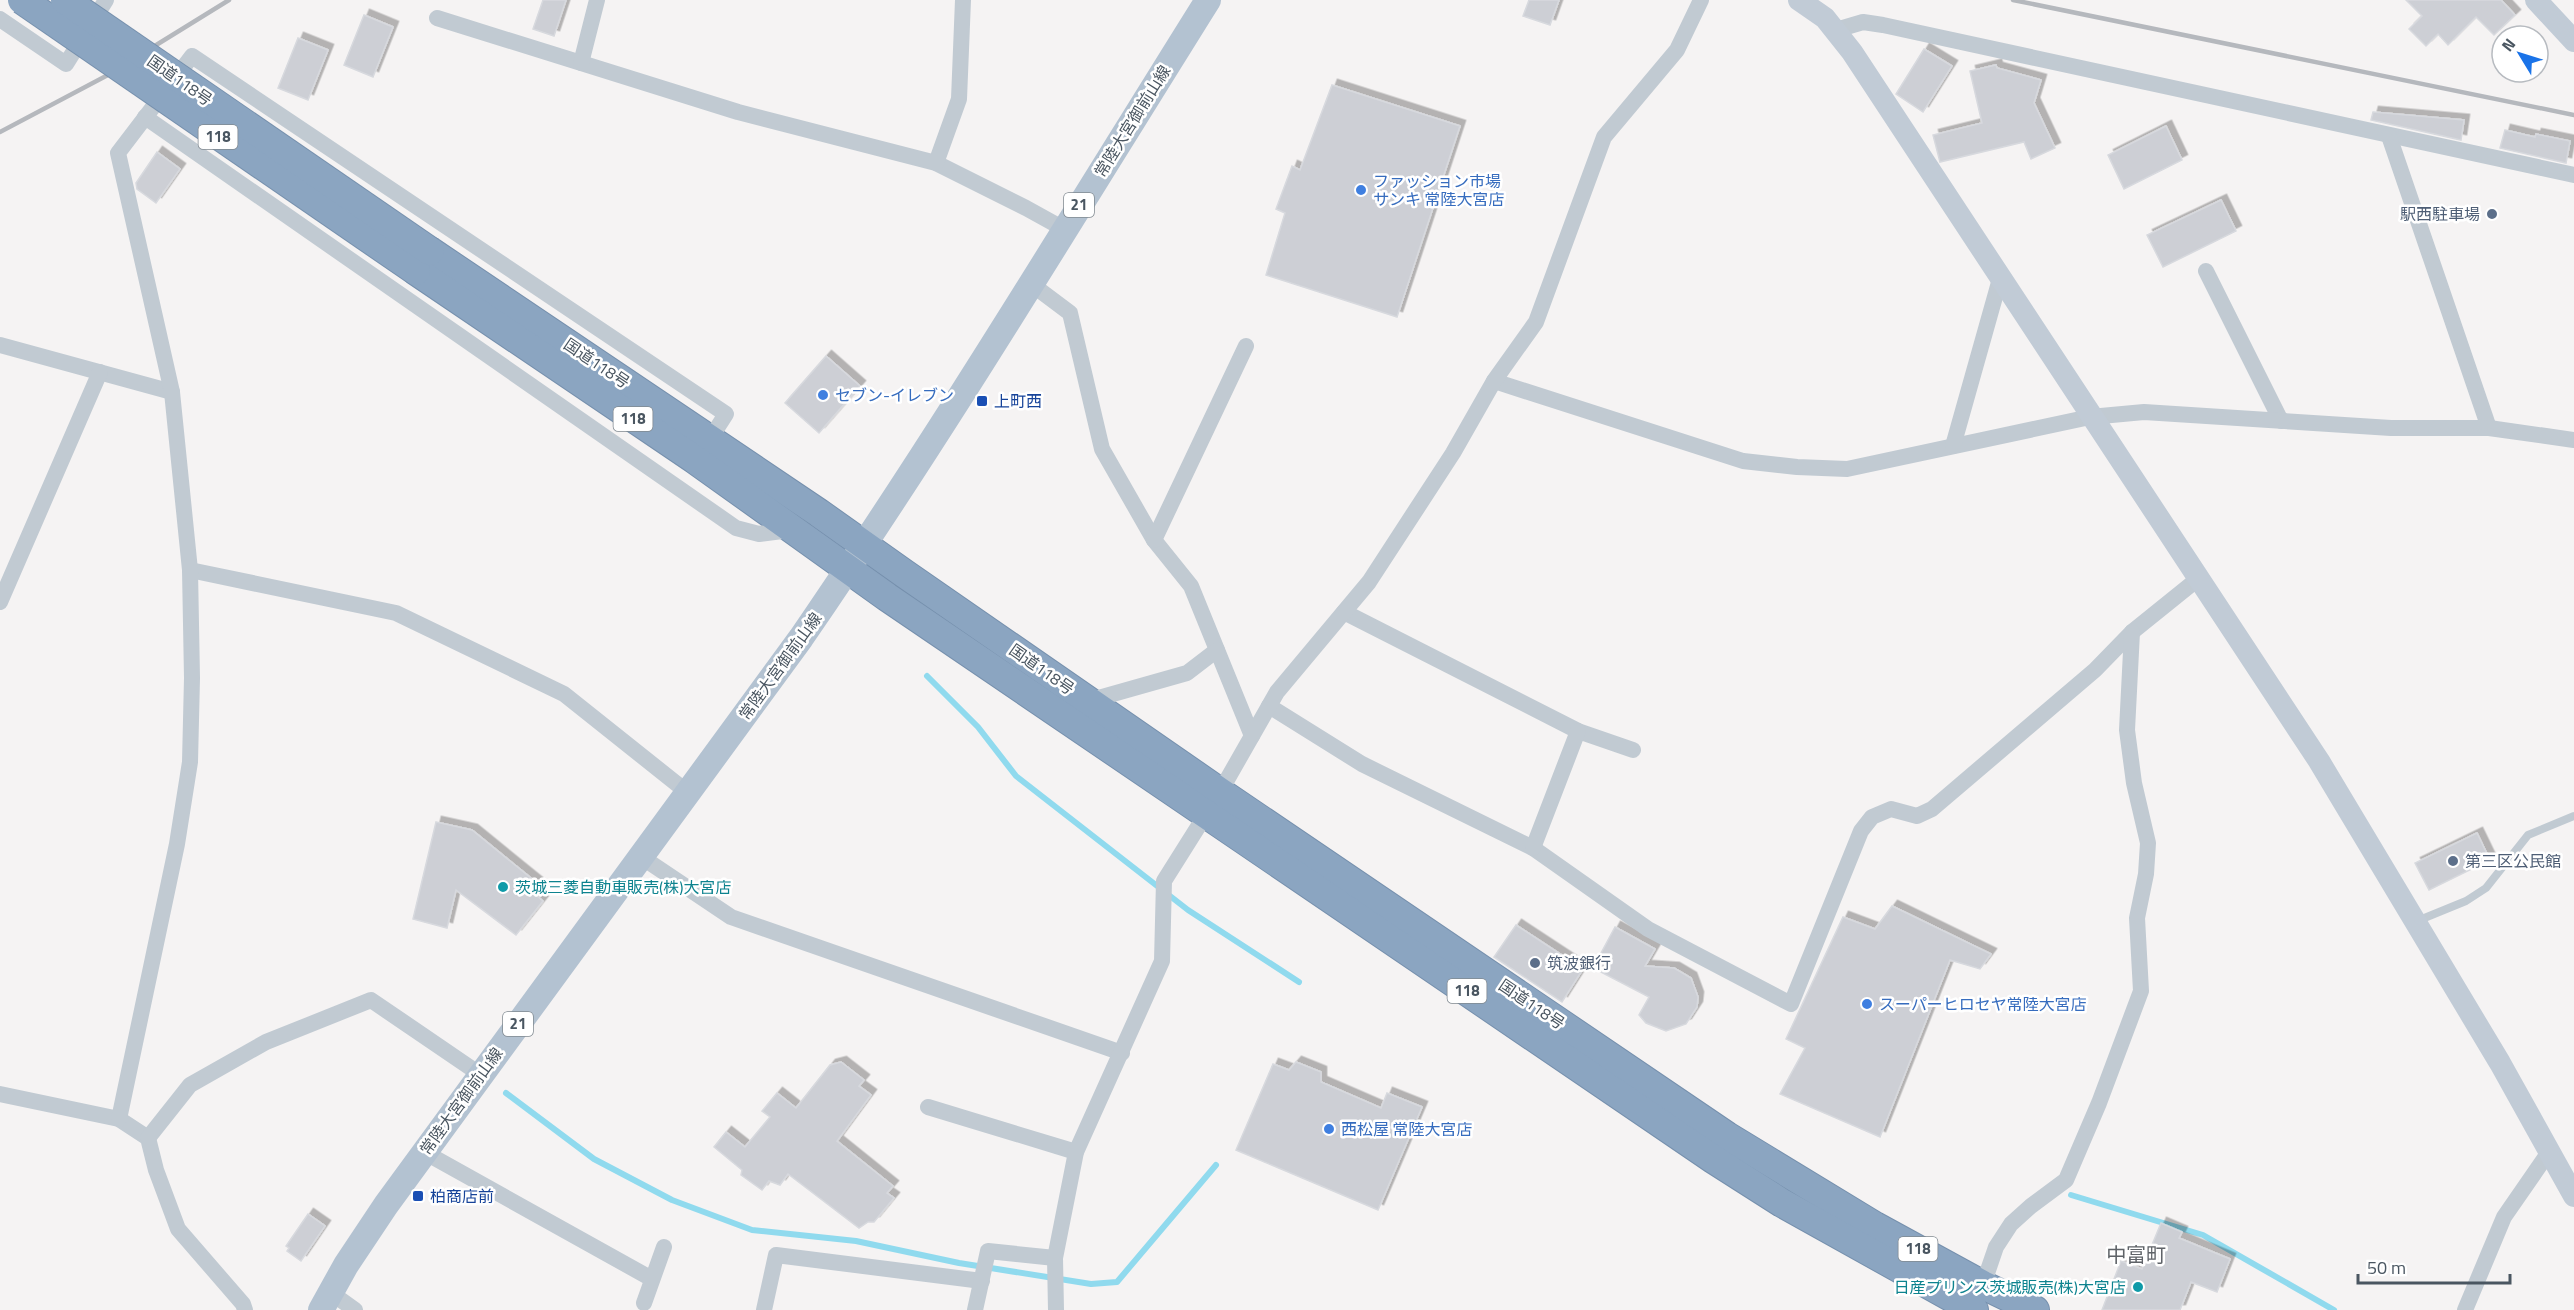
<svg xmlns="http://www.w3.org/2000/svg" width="2574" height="1310" viewBox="0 0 2574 1310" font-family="'Titillium Web','Noto Sans JP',sans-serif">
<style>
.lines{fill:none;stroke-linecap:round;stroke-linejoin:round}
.stream{stroke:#90daee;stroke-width:6}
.building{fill:#cdcfd5;stroke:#d7d9de;stroke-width:1.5;filter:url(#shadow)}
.highway-casing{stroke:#7690ad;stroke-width:30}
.lane{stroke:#c1cad2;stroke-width:8}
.street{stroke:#c1cad2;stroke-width:16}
.secondary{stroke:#c1cbd6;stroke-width:22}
.primary{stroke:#b3c2d1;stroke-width:26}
.highway{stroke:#8ba5c1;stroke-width:28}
.rail{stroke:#b5b8bd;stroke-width:4.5}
.highway-bridge-casing{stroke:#7690ad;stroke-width:30;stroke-linecap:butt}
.highway-bridge{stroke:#8ba5c1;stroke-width:28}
.shop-dot{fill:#3f7fe0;stroke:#fff;stroke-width:2}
.service-dot{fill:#5c6f8a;stroke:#fff;stroke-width:2}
.transit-dot{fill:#1a4fb4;stroke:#fff;stroke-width:2}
.culture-dot{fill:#0f9aa8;stroke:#fff;stroke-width:2}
.labels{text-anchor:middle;stroke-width:5;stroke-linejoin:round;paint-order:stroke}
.shield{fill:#fff;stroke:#808990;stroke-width:1.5}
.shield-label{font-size:15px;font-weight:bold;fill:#4a5661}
.street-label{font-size:16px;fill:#4a5661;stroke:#fff}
.shop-label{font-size:16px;fill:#366cbe;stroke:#fff;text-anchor:start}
.service-label{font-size:16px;fill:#4e5e75;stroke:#fff;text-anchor:start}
.transit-label{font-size:16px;fill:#164399;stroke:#fff;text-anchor:start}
.culture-label{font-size:16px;fill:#0d838f;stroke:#fff;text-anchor:start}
.quarter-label{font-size:20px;fill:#5f6368;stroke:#fff}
</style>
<defs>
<filter id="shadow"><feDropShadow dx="5.5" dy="-5.5" stdDeviation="0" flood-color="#0004"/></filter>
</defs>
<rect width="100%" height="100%" fill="#f5f3f3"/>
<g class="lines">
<g class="stream">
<path d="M 927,676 L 978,727 L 1016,776 L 1188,910 L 1299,982"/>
<path d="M 506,1093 L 594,1159 L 672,1200 L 752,1230 L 856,1241 L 959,1263 L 1091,1284 L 1117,1282 L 1216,1165"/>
<path d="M 2071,1195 L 2203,1235 L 2334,1310"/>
</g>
</g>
<g class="building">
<path d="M 543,0 L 566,0 L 554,36 L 533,29 Z"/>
<path d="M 1529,0 L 1559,0 L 1550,25 L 1523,16 Z"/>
<path d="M 2406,0 L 2501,0 L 2515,15 L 2494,35 L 2476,17 L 2448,45 L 2438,34 L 2426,46 L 2409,29 L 2422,16 Z"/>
<path d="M 364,15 L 393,27 L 373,77 L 344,65 Z"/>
<path d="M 298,38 L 328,50 L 308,100 L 278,88 Z"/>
<path d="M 1924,49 L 1952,66 L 1923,112 L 1896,94 Z"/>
<path d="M 1996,65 L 1997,68 L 2041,80 L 2034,103 L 2055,148 L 2031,159 L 2024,142 L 1940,162 L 1933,135 L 1982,123 L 1970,71 Z"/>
<path d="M 1332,85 L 1460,126 L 1397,317 L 1266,275 L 1285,213 L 1276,209 L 1292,166 L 1300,170 Z"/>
<path d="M 2373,112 L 2464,120 L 2461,140 L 2371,120 Z"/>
<path d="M 2166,126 L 2182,160 L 2124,189 L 2108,155 Z"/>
<path d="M 2505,130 L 2535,137 L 2536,134 L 2570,141 L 2566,163 L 2500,148 Z"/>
<path d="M 157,152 L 180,169 L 156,203 L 137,189 L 136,183 Z"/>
<path d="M 2221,200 L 2236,231 L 2163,267 L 2147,235 Z"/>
<path d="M 826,356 L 860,386 L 819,433 L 785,403 Z"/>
<path d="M 436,822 L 472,830 L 537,883 L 531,891 L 543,901 L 516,935 L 456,890 L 447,928 L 413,919 Z"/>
<path d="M 2477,833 L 2490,860 L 2429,890 L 2415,863 Z"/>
<path d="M 1892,906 L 1991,954 L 1980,969 L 1950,960 L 1880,1137 L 1780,1094 L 1805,1048 L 1786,1039 L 1843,917 L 1875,929 Z"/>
<path d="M 1516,925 L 1583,969 L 1562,1002 L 1494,957 Z"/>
<path d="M 1615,927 L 1655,949 L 1645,966 L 1674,968 L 1691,978 L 1698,997 L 1697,1007 L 1686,1024 L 1666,1031 L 1646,1023 L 1639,1015 L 1649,997 L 1593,968 Z"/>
<path d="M 841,1062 L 864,1080 L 859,1086 L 871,1095 L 837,1141 L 893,1186 L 887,1193 L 894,1198 L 874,1222 L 868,1222 L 859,1228 L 788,1174 L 780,1185 L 769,1181 L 762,1190 L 741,1175 L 742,1170 L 714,1147 L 726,1132 L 745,1147 L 770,1117 L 762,1111 L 777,1093 L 796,1108 L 830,1065 Z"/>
<path d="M 1296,1062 L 1321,1072 L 1321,1082 L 1381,1108 L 1387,1093 L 1422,1107 L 1378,1210 L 1236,1150 L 1273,1064 L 1289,1070 Z"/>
<path d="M 308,1214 L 325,1226 L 301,1261 L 287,1251 L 289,1248 L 286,1246 Z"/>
<path d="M 2161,1223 L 2182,1232 L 2179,1238 L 2230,1259 L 2217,1292 L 2191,1282 L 2180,1310 L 2102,1310 L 2121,1261 L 2142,1269 Z"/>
</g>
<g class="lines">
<defs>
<g id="highway">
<path d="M 430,251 L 819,513 L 905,574 L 1220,792 L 1727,1136 L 1875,1226 L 1983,1285 L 2035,1310"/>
<path d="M 416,271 L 694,459 L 887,597 L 1713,1159 L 1782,1203 L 1974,1310"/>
</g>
</defs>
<use href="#highway" class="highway-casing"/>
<path class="lane" d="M 2417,921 L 2466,901 L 2486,888 L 2528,835 L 2574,816"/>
<g class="street">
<path d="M 437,18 L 738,112 L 936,163 L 1026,208 L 1064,229"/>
<path d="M 0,19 L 66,64 L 106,0"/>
<path d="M 1836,30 L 1863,22 L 1883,25 L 2574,175"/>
<path d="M 581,63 L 597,0"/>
<path d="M 145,117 L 736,528 L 759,534 L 790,530"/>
<path d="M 2389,136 L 2489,428"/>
<path d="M 936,163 L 959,99 L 963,0"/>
<path d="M 2206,271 L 2281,421"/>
<path d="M 1030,283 L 1070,313 L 1102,449 L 1154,540 L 1191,586 L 1252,736"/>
<path d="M 0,345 L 172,392"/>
<path d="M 1494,381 L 1743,461 L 1797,467 L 1847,469 L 2090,417 L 2144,412 L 2391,428 L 2489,428 L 2574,440"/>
<path d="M 1953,446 L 2000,279"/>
<path d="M 1154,540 L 1246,346"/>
<path d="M 190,570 L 396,613 L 564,694 L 687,792"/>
<path d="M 0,602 L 100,372"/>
<path d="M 1344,612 L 1578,731 L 1633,750"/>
<path d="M 1088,701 L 1187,673 L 1217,650"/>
<path d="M 1269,706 L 1362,764 L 1533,848 L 1648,929 L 1791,1004 L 1861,831 L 1872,817 L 1891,809 L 1917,816 L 1932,809 L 2095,670 L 2132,632 L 2199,578"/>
<path d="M 1533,848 L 1578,731"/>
<path d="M 640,856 L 731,917 L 1122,1053"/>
<path d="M 0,1094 L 119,1119 L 148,1138 L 156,1170 L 178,1229 L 243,1304 L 245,1310"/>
<path d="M 928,1107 L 1076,1152"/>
<path d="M 119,1119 L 177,844 L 190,762 L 192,678 L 190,570 L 172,392 L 118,153 L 192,56 L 726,414 L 710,439"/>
<path d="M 148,1138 L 190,1085 L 266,1042 L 371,1000 L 481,1075"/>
<path d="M 424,1152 L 652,1279"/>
<path d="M 330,1292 L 355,1310"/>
<path d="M 1984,1292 L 1983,1285 L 1996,1247 L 2011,1224 L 2031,1206 L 2066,1180 L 2099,1103 L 2141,991 L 2137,918 L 2146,874 L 2148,843 L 2134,783 L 2127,730 L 2132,632"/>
<path d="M 644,1303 L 664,1247"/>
<path d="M 764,1310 L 776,1255 L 982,1281"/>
<path d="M 975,1310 L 988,1251 L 1055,1258"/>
<path d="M 1056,1310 L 1055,1258 L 1076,1152 L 1162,961 L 1164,881 L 1220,792 L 1277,692 L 1369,582 L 1453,453 L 1494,381 L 1536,322 L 1604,137 L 1677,50 L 1701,0"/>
<path d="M 2465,1310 L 2504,1217 L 2549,1152"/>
</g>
<g class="secondary">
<path d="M 1799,0 L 1825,18 L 1852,52 L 2319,761 L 2500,1063 L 2574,1196"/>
<path d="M 2536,0 L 2574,41"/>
</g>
<path class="primary" d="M 321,1310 L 346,1265 L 386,1205 L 801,638 C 944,430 1074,214 1208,0"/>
<use href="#highway" class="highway"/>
<g class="rail">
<path d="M 2013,0 L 2574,115"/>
<path d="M 0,132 L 106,76 L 229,0"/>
</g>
<defs>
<g id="highway-bridge">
<path d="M 22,0 L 416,271"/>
<path d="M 65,0 L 430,251"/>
</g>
</defs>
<use href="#highway-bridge" class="highway-bridge-casing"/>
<use href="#highway-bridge" class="highway-bridge"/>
</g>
<g class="shop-dot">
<circle cx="1361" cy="190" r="6"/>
<circle cx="823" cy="395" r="6"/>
<circle cx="1867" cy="1004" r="6"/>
<circle cx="1329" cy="1129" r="6"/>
</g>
<g class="service-dot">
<circle cx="2492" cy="214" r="6"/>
<circle cx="2453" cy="861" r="6"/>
<circle cx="1535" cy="963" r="6"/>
</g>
<g class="transit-dot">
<rect x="976" y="395" width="12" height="12" rx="3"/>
<rect x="412" y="1190" width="12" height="12" rx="3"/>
</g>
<g class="culture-dot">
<circle cx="503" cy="887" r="6"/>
<circle cx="2138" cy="1287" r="6"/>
</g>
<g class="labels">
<g class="shield">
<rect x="198.5" y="125" width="39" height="24" rx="4.5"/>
<rect x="1064" y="193" width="30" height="24" rx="4.5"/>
<rect x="613.5" y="407" width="39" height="24" rx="4.5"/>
<rect x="1447.5" y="979" width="39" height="24" rx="4.5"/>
<rect x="503" y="1012" width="30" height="24" rx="4.5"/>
<rect x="1898.5" y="1237" width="39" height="24" rx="4.5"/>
</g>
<g class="shield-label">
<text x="218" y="142">118</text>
<text x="1079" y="210">21</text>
<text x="633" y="424">118</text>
<text x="1467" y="996">118</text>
<text x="518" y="1029">21</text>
<text x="1918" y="1254">118</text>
</g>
<g class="street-label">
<text transform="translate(180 80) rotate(35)" y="6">国道118号</text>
<text transform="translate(1132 121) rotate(-58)" y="6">常陸大宮御前山線</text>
<text transform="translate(597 363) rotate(34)" y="6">国道118号</text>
<text transform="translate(780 666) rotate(-54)" y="6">常陸大宮御前山線</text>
<text transform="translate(1042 669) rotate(35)" y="6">国道118号</text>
<text transform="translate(1532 1004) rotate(34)" y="6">国道118号</text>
<text transform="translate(461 1101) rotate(-54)" y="6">常陸大宮御前山線</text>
</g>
<g class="shop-label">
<text x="1373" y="187">ファッション市場<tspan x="1373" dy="18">サンキ 常陸大宮店</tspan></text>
<text x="835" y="401">セブン-イレブン</text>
<text x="1879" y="1010">スーパーヒロセヤ常陸大宮店</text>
<text x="1341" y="1135">西松屋 常陸大宮店</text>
</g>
<g class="service-label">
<text x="2480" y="220" text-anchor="end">駅西駐車場</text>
<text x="2465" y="867">第三区公民館</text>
<text x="1547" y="969">筑波銀行</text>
</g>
<g class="transit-label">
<text x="994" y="407">上町西</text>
<text x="430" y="1202">柏商店前</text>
</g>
<g class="culture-label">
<text x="515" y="893">茨城三菱自動車販売(株)大宮店</text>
<text x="2126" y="1293" text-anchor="end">日産プリンス茨城販売(株)大宮店</text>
</g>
<g class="quarter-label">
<text x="2136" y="1262">中富町</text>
</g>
</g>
<g transform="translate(2520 54) rotate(308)"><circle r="28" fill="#ffffff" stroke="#b7bbc0" stroke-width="1.5"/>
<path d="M0-4.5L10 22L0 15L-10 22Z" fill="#1a73e8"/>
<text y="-9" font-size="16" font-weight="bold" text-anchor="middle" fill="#4a5661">N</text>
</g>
<path d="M2358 1274v9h152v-9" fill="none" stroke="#4a5661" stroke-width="3"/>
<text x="2367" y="1274" font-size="18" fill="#4a5661" stroke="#ffffff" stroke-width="4.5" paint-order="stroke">50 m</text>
</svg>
